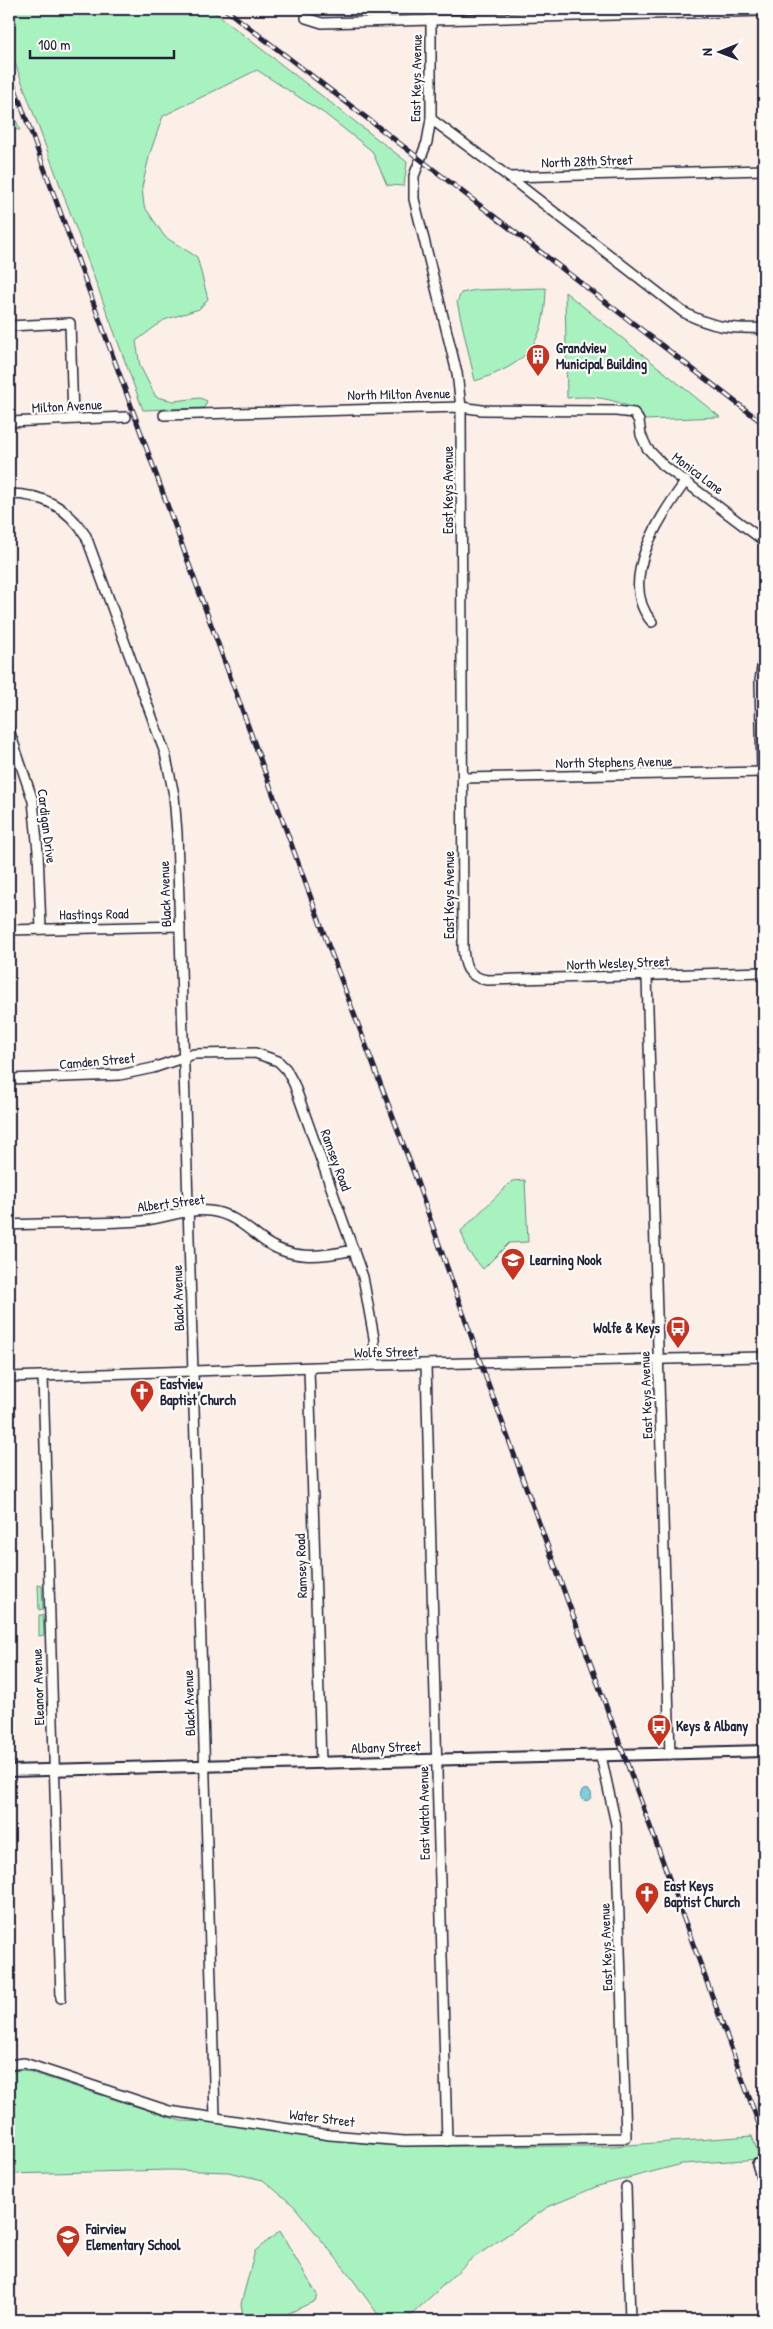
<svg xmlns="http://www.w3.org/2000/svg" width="773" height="2329" viewBox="0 0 773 2329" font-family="'Patrick Hand',sans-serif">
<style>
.green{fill:#a8f2c0;stroke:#658a7e}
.water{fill:#7fcfda;stroke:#5a8a9a}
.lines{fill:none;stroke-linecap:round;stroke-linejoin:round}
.minor-casing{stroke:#22223b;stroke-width:12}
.tertiary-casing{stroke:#22223b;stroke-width:14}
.minor{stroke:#fdfcf7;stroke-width:9}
.tertiary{stroke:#fdfcf7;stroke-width:10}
.rail-casing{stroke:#22223b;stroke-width:5}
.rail{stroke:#fdfcf7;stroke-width:3;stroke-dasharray:9;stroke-linecap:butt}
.labels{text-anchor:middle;stroke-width:4.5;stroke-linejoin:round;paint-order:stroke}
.street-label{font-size:14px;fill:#22223b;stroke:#fdfcf7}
.poi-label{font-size:14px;font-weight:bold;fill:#22223b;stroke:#fdfcf7;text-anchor:start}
</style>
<rect width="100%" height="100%" fill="#fcefe8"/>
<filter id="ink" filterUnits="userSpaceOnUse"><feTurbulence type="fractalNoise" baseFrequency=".02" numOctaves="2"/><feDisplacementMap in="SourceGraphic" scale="10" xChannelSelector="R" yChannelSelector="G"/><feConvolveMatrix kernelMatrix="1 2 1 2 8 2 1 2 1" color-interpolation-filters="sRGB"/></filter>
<g filter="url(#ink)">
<g class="green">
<path d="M 9,9 L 210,9 L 407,162 L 404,186 L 387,185 L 372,151 L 325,114 L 257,70 L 163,116 L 150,153 L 142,187 L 144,206 L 165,237 L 197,257 L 208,299 L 199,309 L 164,320 L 136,341 L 140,366 L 156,397 L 174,401 L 200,398 L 207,401 L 204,408 L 143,410 L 9,47 Z"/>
<path d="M 9,102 L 20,130 L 9,129 Z"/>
<path d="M 546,288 C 545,344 528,364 475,381 L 457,302 L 461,293 L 476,290 Z"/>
<path d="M 565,292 L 720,417 L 644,420 L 641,412 C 614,399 597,395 567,398 Z"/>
<path d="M 525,1180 L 528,1242 L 509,1243 L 483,1269 L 468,1251 L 461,1231 L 512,1181 Z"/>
<path d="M 38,1585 L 42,1586 L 43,1609 L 39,1610 Z"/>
<path d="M 39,1615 L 43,1615 L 44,1635 L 39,1636 Z"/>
<path d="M 24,2070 L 181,2121 L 211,2122 L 369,2144 L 410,2146 L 614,2146 L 752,2136 L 760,2159 L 682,2164 L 598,2186 L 548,2207 L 469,2261 L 406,2320 L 382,2320 L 348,2273 L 294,2206 L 263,2180 L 228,2172 L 170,2170 L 9,2174 L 9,2071 Z"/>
<path d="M 280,2231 L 317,2295 L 315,2301 L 274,2320 L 244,2320 L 241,2304 L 255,2251 Z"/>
</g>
<circle class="water" cx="586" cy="1795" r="5.5"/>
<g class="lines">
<defs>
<g id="minor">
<path d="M 431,9 L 431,119 L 427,142 L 414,176 L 414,199 L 457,373 L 461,407 L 463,947 C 464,965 467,977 487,980 L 764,972"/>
<path d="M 306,18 L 322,23 L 764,11"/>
<path d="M 431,119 L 509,177 L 764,170"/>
<path d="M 509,177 L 683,312 C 713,328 731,329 764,328"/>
<path d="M 9,326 L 70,323 L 73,418"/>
<path d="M 164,415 L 461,407 L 482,410 L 616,411 L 634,413 L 639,421 L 641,435 L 647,448 L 663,465 L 764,541"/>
<path d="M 9,422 L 126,417"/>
<path d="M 9,494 C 43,494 67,507 86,536 L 165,753 L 174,795 L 177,833 L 215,2117"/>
<path d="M 652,622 C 616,580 661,515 686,481"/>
<path d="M 9,730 L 33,801 L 38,851 L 41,929"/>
<path d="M 762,772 L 760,681 L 764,654"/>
<path d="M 463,778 L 764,772"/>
<path d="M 9,930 L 180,926"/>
<path d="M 647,976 L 670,1754"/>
<path d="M 9,1079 L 120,1075 L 153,1068 L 194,1054 L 255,1053 L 278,1061 L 286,1069 L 294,1084 L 363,1277 L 374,1338 L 375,1365"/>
<path d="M 9,1225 C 52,1223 96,1224 139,1221 C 163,1219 186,1208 210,1211 C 230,1213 245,1226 260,1238 C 289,1261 320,1257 354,1250"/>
<path d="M 426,1365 L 447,2141"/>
<path d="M 309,1368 L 321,1763"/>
<path d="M 43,1376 L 61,1998"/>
<path d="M 9,1377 L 375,1365 L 764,1357"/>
<path d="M 9,2065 L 24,2063 L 169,2111 L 330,2135 L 404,2141 L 626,2138 L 616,1824 L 601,1756"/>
<path d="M 757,2164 L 764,2186"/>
<path d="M 626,2187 L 630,2320"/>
</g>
<path id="tertiary" d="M 9,1771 L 764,1751"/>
</defs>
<use href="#minor" class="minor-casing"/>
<use href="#tertiary" class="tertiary-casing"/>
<use href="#minor" class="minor"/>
<use href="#tertiary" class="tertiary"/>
<defs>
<g id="rail">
<path d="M 225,9 L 764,424"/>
<path d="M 9,72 L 330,950 L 414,1173 L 481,1364 L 764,2138"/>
</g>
</defs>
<use href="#rail" class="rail-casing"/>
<use href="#rail" class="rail"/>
</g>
</g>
<defs>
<symbol id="building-pin" viewBox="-11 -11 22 30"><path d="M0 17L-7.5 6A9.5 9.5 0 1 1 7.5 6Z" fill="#c8321e" stroke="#fdfcf7"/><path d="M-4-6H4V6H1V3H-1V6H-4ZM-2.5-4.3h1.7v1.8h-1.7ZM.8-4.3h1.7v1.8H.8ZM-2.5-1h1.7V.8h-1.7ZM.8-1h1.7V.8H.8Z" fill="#fff"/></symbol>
<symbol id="school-pin" viewBox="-11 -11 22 30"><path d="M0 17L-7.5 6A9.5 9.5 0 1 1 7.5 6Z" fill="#c8321e" stroke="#fdfcf7"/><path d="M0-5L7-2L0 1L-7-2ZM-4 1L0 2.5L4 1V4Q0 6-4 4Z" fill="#fff"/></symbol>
<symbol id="bus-pin" viewBox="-11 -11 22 30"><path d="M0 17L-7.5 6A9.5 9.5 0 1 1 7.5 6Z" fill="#c8321e" stroke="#fdfcf7"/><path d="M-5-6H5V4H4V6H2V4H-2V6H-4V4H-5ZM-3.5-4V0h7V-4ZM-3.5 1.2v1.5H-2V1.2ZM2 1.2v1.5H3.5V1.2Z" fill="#fff"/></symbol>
<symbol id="church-pin" viewBox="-11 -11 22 30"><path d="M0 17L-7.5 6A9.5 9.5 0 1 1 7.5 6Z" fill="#c8321e" stroke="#fdfcf7"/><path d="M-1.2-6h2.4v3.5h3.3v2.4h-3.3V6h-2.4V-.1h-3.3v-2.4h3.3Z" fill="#fff"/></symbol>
</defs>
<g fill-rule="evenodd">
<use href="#building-pin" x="524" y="342" width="28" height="38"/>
<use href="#school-pin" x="499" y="1246" width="28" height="38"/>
<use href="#bus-pin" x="664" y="1314" width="28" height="38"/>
<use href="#church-pin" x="128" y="1378" width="28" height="38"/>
<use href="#bus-pin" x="645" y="1712" width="28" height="38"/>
<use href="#church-pin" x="633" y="1880" width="28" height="38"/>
<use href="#school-pin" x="54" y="2223" width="28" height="38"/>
</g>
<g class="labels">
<g class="street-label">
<text transform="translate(416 78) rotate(-89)" y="5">East Keys Avenue</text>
<text transform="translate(587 161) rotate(-2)" y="5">North 28th Street</text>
<text transform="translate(399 394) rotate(-1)" y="5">North Milton Avenue</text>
<text transform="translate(67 406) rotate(-3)" y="5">Milton Avenue</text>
<text transform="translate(698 473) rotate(37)" y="5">Monica Lane</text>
<text transform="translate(448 490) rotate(-90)" y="5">East Keys Avenue</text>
<text transform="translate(614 762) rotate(-1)" y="5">North Stephens Avenue</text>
<text transform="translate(47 826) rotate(83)" y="5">Cardigan Drive</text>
<text transform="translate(165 894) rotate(-92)" y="5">Black Avenue</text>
<text transform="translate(449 895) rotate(-90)" y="5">East Keys Avenue</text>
<text transform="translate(94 914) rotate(-1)" y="5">Hastings Road</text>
<text transform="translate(618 963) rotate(-2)" y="5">North Wesley Street</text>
<text transform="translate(97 1061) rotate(-5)" y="5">Camden Street</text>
<text transform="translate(336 1160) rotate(70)" y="5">Ramsey Road</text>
<text transform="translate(171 1203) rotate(-7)" y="5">Albert Street</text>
<text transform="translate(178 1298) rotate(-92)" y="5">Black Avenue</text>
<text transform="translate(386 1352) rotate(-1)" y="5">Wolfe Street</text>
<text transform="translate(646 1395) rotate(-92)" y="5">East Keys Avenue</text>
<text transform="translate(301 1566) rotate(-92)" y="5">Ramsey Road</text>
<text transform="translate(38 1687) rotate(-92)" y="5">Eleanor Avenue</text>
<text transform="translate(189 1703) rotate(-92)" y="5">Black Avenue</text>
<text transform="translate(386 1747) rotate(-2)" y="5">Albany Street</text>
<text transform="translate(424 1813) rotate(-91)" y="5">East Watch Avenue</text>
<text transform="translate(606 1947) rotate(-92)" y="5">East Keys Avenue</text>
<text transform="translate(322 2118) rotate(7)" y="5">Water Street</text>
</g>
<g class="poi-label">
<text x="556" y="353">Grandview<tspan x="556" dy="16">Municipal Building</tspan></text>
<text x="530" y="1265">Learning Nook</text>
<text x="660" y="1333" text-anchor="end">Wolfe &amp; Keys</text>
<text x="160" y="1389">Eastview<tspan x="160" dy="16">Baptist Church</tspan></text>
<text x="676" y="1731">Keys &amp; Albany</text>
<text x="664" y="1891">East Keys<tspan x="664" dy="16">Baptist Church</tspan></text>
<text x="86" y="2234">Fairview<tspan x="86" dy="16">Elementary School</tspan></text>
</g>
</g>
<rect width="773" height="2329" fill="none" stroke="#fdfcf7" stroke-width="30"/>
<rect x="15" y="15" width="743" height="2299" fill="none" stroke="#22223b" stroke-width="2" filter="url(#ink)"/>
<g transform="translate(720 52) rotate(269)" stroke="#fdfcf7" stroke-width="4" paint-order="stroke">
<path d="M0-4L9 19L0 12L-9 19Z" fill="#22223b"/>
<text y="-8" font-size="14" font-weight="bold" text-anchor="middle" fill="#22223b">N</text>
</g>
<path d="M30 50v8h144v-8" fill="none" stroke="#22223b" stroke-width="2.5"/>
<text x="38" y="50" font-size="15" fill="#22223b" stroke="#fdfcf7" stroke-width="4" paint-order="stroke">100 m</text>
</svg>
